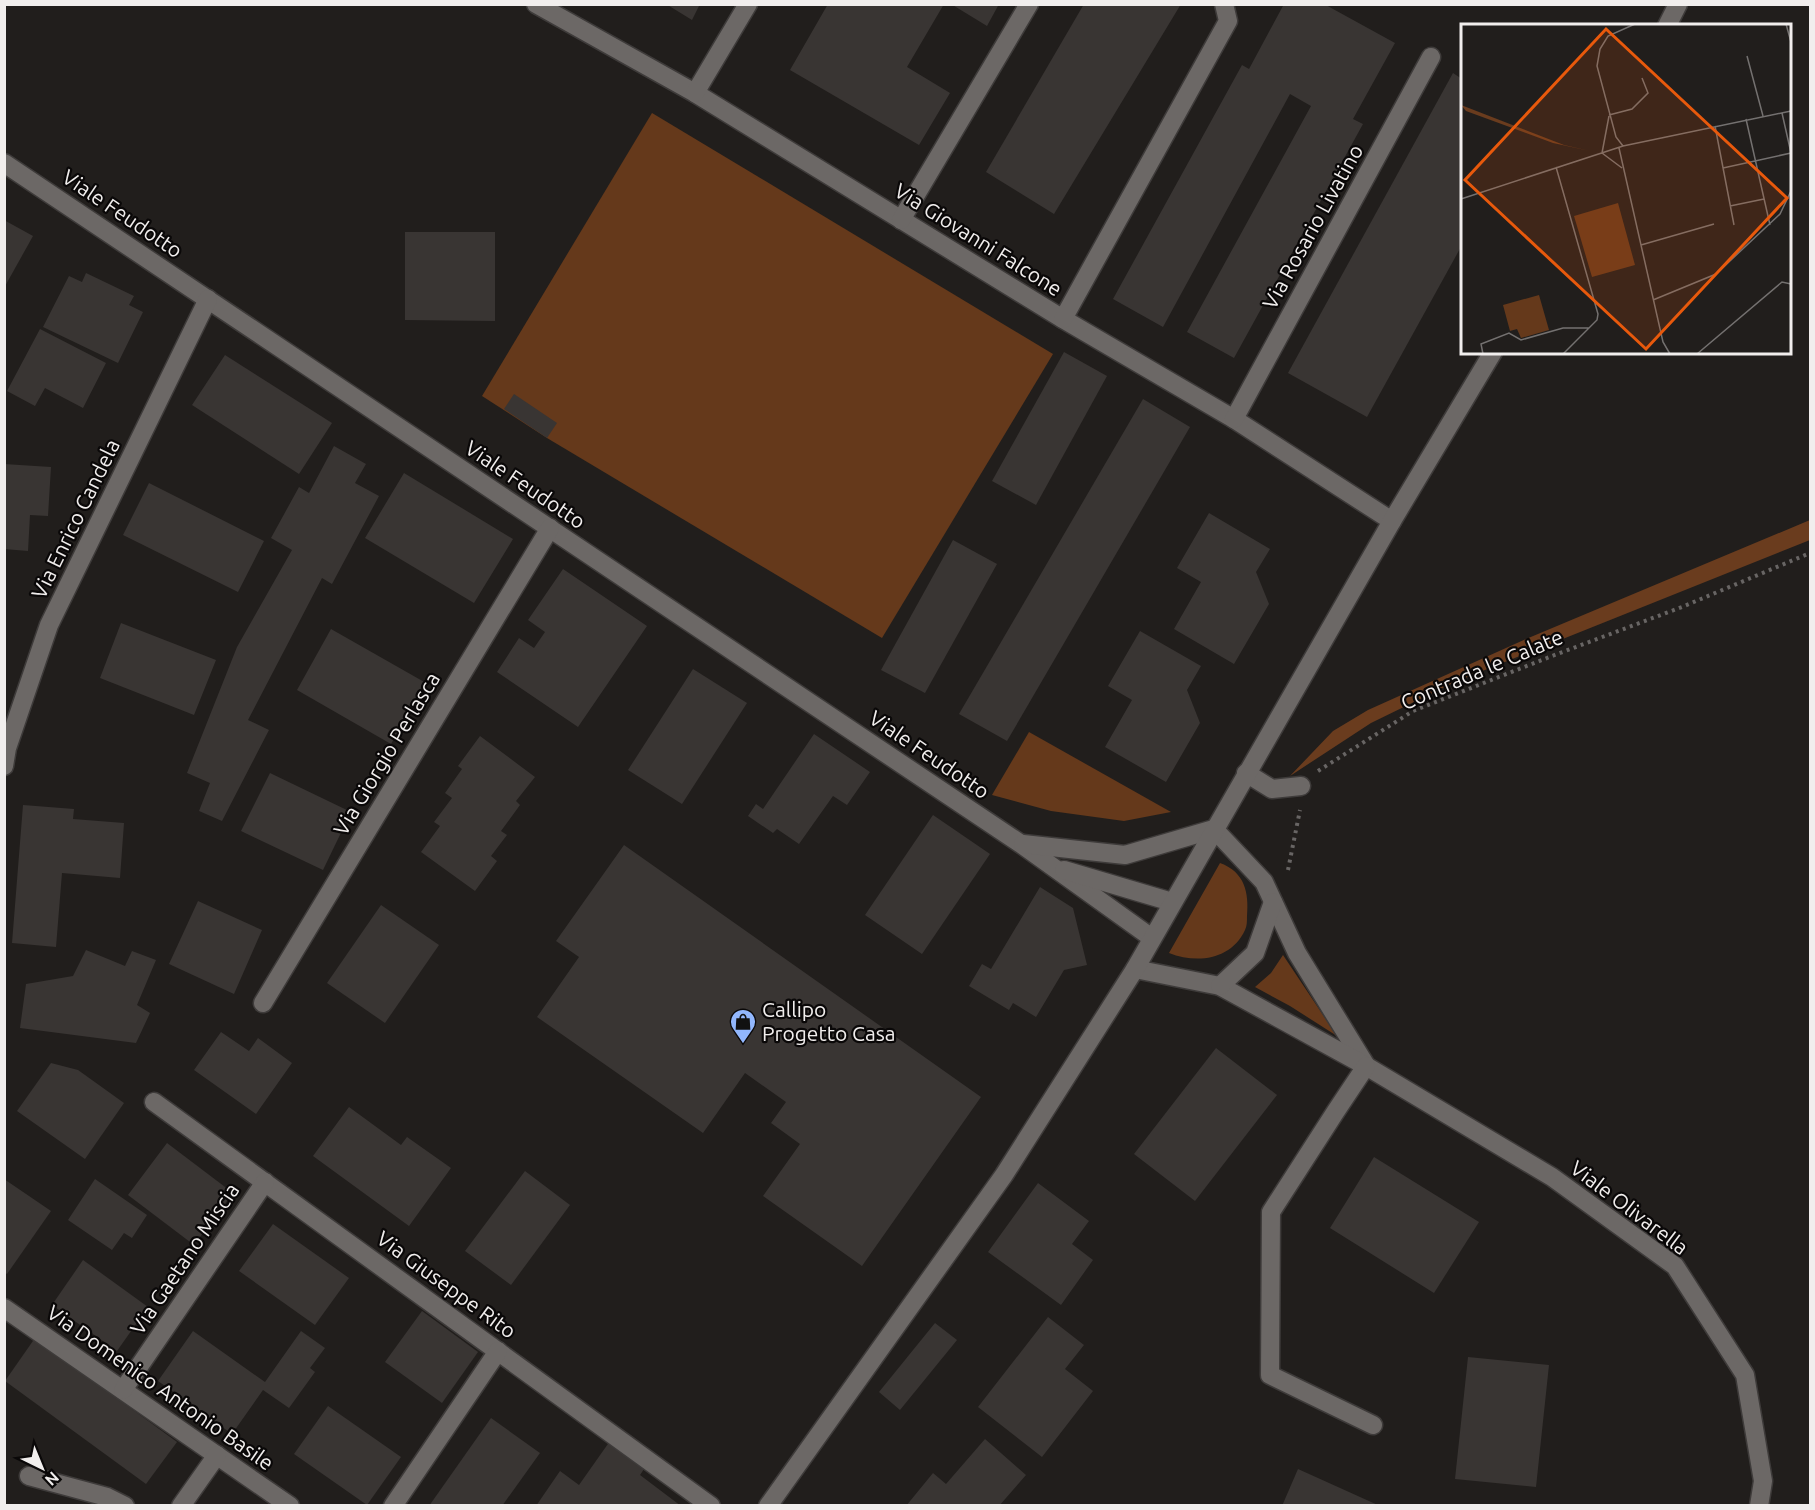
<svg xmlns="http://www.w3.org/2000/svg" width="1815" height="1510" viewBox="0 0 1815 1510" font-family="Ubuntu,sans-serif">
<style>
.green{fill:#65391b}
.forest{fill:#6a3c1e}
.building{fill:#393533}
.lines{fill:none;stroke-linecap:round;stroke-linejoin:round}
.minor-casing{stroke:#3e3b3a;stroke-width:21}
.path{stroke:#686564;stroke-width:4;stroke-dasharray:3 4.5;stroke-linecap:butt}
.minor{stroke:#6c6866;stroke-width:18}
.labels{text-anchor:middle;stroke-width:4.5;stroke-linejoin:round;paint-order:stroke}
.street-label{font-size:21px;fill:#f1eeed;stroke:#0a0808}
.poi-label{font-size:21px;fill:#f1eeed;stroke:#0a0808;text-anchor:start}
.inset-road{fill:none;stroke:#747170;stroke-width:1.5}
.view{fill:#e8590c;fill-opacity:0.15;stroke:#e8590c;stroke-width:3}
.inset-edge{fill:none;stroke:#f1eeed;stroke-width:3}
</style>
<rect width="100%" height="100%" fill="#211e1c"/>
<g class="green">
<path d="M 652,113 L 1053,354 L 882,638 L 547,438 L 482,396 Z"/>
<path d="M 1029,732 L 1171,812 L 1124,821 L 1051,811 L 992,795 Z"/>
<path d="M 1220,863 C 1245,872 1249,893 1247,916 C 1247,921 1247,926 1245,930 C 1231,960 1197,964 1169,953 Z"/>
<path d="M 1283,955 L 1337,1036 L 1290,1006 L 1255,987 L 1271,973 Z"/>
</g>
<path class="forest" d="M 1810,520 L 1810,540 L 1455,682 L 1371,723 L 1290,776 L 1333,731 L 1368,710 L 1526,639 Z"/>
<g class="building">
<path d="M 666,4 L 700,4 L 692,20 Z"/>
<path d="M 828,4 L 944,4 L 907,67 L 950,93 L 919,145 L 790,70 Z"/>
<path d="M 951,4 L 999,4 L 987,26 Z"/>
<path d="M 1084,4 L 1181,4 L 1054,214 L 986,172 Z"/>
<path d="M 1284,4 L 1324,4 L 1395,43 L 1353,119 L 1363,124 L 1234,358 L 1187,332 L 1311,106 L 1290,94 L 1163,327 L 1113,299 L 1242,65 L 1249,69 Z"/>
<path d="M 1453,73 L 1462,79 L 1462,245 L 1367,417 L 1288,373 Z"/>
<path d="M 4,220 L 33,236 L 4,288 Z"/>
<path d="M 405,232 L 495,232 L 495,321 L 405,320 Z"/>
<path d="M 86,273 L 134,296 L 129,305 L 143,312 L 118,363 L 43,327 L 69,276 L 82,282 Z"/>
<path d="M 40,329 L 106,363 L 83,408 L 45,388 L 35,406 L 7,391 Z"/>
<path d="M 1064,352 L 1107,376 L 1036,505 L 992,481 Z"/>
<path d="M 225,355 L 332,423 L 299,474 L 192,405 Z"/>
<path d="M 514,394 L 557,423 L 547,438 L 504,409 Z"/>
<path d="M 1143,399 L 1190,427 L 1007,741 L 959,714 Z"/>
<path d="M 334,446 L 366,464 L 355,483 L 379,496 L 332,584 L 322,578 L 248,720 L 269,730 L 222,821 L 199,811 L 210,783 L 187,773 L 237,647 L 292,550 L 271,538 L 299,487 L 309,493 Z"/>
<path d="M 4,464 L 51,467 L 48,516 L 30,515 L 28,551 L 4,549 Z"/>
<path d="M 404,473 L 513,539 L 474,603 L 365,538 Z"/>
<path d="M 149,483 L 264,541 L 238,592 L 123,535 Z"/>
<path d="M 1209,513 L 1270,549 L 1256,572 L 1269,604 L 1234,664 L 1174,629 L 1201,582 L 1177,568 Z"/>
<path d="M 953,540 L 997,564 L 925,693 L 881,670 Z"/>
<path d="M 563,569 L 647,626 L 578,727 L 497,672 L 519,638 L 534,648 L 545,632 L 528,620 Z"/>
<path d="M 121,623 L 216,660 L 194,715 L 100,678 Z"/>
<path d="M 331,629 L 426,683 L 391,744 L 297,690 Z"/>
<path d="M 1140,631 L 1201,666 L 1187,690 L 1200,723 L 1166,782 L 1105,747 L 1132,700 L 1108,686 Z"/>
<path d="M 693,669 L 747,703 L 682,804 L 628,770 Z"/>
<path d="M 814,734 L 870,772 L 847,805 L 833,796 L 799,844 L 777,829 L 773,833 L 748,816 L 756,804 L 763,809 Z"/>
<path d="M 480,736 L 535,777 L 516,801 L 520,805 L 501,831 L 507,835 L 491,856 L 497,861 L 475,891 L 421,852 L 440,826 L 434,822 L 452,798 L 445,793 L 462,769 L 458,766 Z"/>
<path d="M 270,773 L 351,812 L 323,870 L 241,831 Z"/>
<path d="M 23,805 L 74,809 L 73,819 L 124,823 L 120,878 L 62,873 L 56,947 L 12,943 Z"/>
<path d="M 933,815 L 990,854 L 922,954 L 865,915 Z"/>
<path d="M 624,845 L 981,1097 L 862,1266 L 763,1196 L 800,1144 L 771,1123 L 786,1102 L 745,1073 L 703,1133 L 537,1017 L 579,957 L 556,941 Z"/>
<path d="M 1040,887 L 1073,908 L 1087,965 L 1064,970 L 1036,1017 L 1013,1003 L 1009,1010 L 969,986 L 982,964 L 991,969 Z"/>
<path d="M 198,901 L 262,930 L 234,994 L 169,964 Z"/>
<path d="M 381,905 L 439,945 L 385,1023 L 327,983 Z"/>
<path d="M 86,950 L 125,966 L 132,951 L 156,960 L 137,1005 L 150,1013 L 136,1043 L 20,1028 L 26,984 L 73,976 Z"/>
<path d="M 221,1032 L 249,1051 L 258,1038 L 292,1063 L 256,1114 L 194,1070 Z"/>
<path d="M 1216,1048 L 1277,1095 L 1195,1201 L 1134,1154 Z"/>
<path d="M 51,1063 L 78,1070 L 124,1103 L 85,1159 L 17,1111 Z"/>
<path d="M 349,1107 L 401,1145 L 407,1137 L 451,1168 L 409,1226 L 313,1156 Z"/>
<path d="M 167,1143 L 233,1193 L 194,1245 L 128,1195 Z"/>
<path d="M 1374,1157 L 1479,1222 L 1434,1293 L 1330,1228 Z"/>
<path d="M 525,1171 L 570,1205 L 511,1285 L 465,1251 Z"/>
<path d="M 4,1179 L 51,1211 L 7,1274 L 4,1272 Z"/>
<path d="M 95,1179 L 147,1215 L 132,1238 L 124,1233 L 112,1250 L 68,1220 Z"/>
<path d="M 1038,1183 L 1089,1221 L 1072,1244 L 1093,1260 L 1061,1305 L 988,1252 Z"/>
<path d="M 273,1224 L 349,1278 L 315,1325 L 239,1271 Z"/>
<path d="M 83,1260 L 148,1307 L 117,1351 L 52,1305 Z"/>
<path d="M 422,1311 L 478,1352 L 442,1403 L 385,1362 Z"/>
<path d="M 1048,1317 L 1084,1345 L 1065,1369 L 1093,1391 L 1042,1457 L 978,1407 Z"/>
<path d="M 935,1323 L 957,1340 L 900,1410 L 879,1392 Z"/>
<path d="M 193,1331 L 265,1382 L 301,1331 L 325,1348 L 310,1368 L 315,1372 L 289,1408 L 263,1390 L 232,1434 L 158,1381 Z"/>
<path d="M 35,1338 L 177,1442 L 146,1484 L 5,1381 Z"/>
<path d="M 1468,1357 L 1549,1365 L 1536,1487 L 1455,1479 Z"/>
<path d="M 328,1406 L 401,1457 L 367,1505 L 294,1454 Z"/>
<path d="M 491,1418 L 540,1453 L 502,1506 L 429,1506 Z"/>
<path d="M 985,1439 L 1026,1475 L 999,1506 L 906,1506 L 933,1473 L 946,1484 Z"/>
<path d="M 610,1441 L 646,1466 L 640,1475 L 681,1506 L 536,1506 L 560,1471 L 579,1485 Z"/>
<path d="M 1298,1469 L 1380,1506 L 1282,1506 Z"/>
</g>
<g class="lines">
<defs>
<g id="minor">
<path d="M 536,4 L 695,93 L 1063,319 L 1234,419 L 1392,521"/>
<path d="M 1667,26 L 1678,4"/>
<path d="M 695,93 L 748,4"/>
<path d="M 4,163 L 1021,844 L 1152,938"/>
<path d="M 901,220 L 1029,4"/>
<path d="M 1063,319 L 1228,21 L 1224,4"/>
<path d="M 1234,419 L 1431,57"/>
<path d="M 4,766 L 7,748 L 49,625 L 208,299"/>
<path d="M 1246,773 L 1272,789 L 1301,786"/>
<path d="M 1023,844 L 1125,855 L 1214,829 L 1264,882 L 1297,953 L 1365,1064"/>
<path d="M 1064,870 L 1172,902"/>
<path d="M 1135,969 L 1220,986 L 1366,1066 L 1552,1177 L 1675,1266 L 1745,1375 L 1763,1481 L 1759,1506"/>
<path d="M 1220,986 L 1255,953 L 1273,902"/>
<path d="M 263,1003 L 550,528"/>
<path d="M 1366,1066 L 1336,1111 L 1271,1212 L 1270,1375 L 1373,1425"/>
<path d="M 154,1102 L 711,1506"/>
<path d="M 4,1308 L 290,1506"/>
<path d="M 123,1390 L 265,1182"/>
<path d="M 29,1476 L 107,1497 L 125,1506"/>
<path d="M 181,1506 L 217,1455"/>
<path d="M 393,1506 L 498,1351"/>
<path d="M 768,1506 L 1004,1175 L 1135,969 L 1392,521 L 1493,352"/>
</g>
</defs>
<use href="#minor" class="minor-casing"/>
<g class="path">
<path d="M 1318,771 L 1413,711 L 1552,656 L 1682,607 L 1810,553"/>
<path d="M 1288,870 L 1300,810"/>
</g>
<use href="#minor" class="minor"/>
</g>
<defs>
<symbol id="shop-pin" viewBox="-11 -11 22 30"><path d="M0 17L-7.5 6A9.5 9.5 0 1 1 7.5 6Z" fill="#92b7fd" stroke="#0a0808"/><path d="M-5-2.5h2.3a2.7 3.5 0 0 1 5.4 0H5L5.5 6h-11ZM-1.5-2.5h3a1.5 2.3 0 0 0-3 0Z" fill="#111"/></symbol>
</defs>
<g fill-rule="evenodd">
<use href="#shop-pin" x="728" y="1007" width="30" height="40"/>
</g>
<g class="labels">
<g class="street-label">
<text transform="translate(122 214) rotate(34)" y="7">Viale Feudotto</text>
<text transform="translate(1313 227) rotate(-61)" y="7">Via Rosario Livatino</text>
<text transform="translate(978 240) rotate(32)" y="7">Via Giovanni Falcone</text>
<text transform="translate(525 485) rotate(34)" y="7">Viale Feudotto</text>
<text transform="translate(76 519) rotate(-64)" y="7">Via Enrico Candela</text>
<text transform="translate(1482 670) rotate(-23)" y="7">Contrada le Calate</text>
<text transform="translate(387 754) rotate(-59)" y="7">Via Giorgio Perlasca</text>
<text transform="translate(929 755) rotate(34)" y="7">Viale Feudotto</text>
<text transform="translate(1629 1208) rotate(37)" y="7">Viale Olivarella</text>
<text transform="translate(185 1259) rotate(-56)" y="7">Via Gaetano Miscia</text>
<text transform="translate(446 1285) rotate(36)" y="7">Via Giuseppe Rito</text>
<text transform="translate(160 1388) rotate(35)" y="7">Via Domenico Antonio Basile</text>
</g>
<g class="poi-label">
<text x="762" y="1017">Callipo<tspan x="762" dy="24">Progetto Casa</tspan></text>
</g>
</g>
<g transform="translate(1461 24)">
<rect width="330" height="330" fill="#211e1c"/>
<path d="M 157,179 L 174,241 L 131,253 L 113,192 ZM 78,271 L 88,306 L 60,314 L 56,305 L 49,307 L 42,281 Z" fill="#65391b"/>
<path d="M 0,81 L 103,121 L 129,127 L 92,119 L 5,87 Z" fill="#6a3c1e"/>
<path class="inset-road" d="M 325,0 L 330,18M 286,32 L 302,92M 321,89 L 330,129M 148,91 L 171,85 L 187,69 L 181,54M 148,92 L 141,129 L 161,144M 285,95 L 309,201M 254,102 L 273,201M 162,122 L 155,113 L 136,42 L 139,25 L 147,12 L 174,0M 158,124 L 202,318 L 209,330M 95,143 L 137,290 L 136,296 L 102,330M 262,144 L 330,129M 0,175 L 162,122 L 330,87M 269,182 L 303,175M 180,221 L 253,200M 192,276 L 255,250 L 319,190 L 330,167M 22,330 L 20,320 L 48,309 L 60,316 L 102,304 L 128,304M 236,330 L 321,258 L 330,260"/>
<path class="view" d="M 145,5 L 326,174 L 185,325 L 4,156 Z"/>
<rect width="330" height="330" class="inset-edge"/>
</g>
<rect width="1815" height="1510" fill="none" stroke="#f1eeed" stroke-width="12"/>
<g transform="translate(42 1468) rotate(137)" stroke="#0a0808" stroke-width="4.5" paint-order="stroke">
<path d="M0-4.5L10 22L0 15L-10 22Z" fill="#f1eeed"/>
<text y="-9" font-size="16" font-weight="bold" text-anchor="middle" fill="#f1eeed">N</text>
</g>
</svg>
